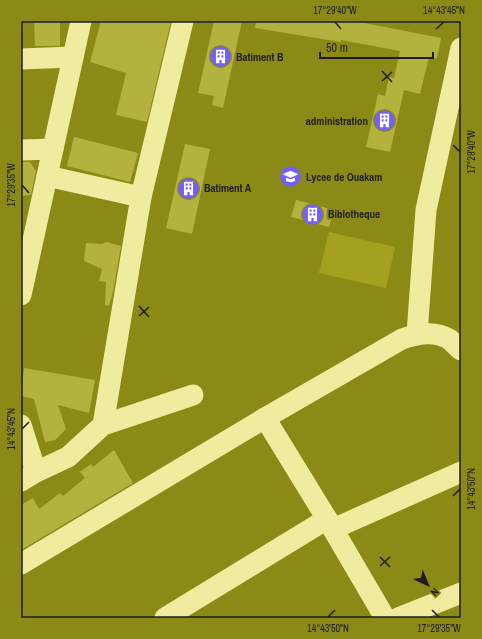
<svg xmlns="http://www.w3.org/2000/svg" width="482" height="639" viewBox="0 0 482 639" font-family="'Archivo Narrow',sans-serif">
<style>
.green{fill:#a5a11f}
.building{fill:#b4b23e}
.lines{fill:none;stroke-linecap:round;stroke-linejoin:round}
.minor{stroke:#efeca0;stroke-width:21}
.ticks{fill:none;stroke:#1d1d1d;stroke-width:1.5}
.labels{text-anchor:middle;stroke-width:4;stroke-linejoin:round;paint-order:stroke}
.poi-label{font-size:11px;font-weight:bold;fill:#1d1d1d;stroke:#8c8a16;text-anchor:start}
.neatline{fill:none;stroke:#1d1d1d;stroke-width:1.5}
.ticks-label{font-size:10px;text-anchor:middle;fill:#1d1d1d}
</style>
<rect width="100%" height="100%" fill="#8c8a16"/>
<path class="green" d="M 329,232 L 395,247 L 386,288 L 319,273 Z"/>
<g class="building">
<path d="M 34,21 L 60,21 L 60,46 L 35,46 Z"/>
<path d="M 101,21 L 171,21 L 147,122 L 116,115 L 126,73 L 90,62 Z"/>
<path d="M 214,21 L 242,21 L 223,108 L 212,105 L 214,96 L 198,93 Z"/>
<path d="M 256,21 L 354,21 L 441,38 L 437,58 L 429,57 L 420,94 L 404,90 L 390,152 L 366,147 L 378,94 L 385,96 L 389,77 L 394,78 L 400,51 L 341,40 L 341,42 L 255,28 Z"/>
<path d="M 74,137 L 138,153 L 130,182 L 67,166 Z"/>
<path d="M 185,144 L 210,149 L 192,234 L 166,228 Z"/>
<path d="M 21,162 L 30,162 L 36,171 L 31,195 L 21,196 Z"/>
<path d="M 296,200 L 334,210 L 329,227 L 291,217 Z"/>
<path d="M 106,242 L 121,246 L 113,292 L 109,306 L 105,305 L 106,282 L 99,281 L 102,269 L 84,261 L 86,243 L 102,244 Z"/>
<path d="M 24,368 L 95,380 L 89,413 L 58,405 L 66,429 L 55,440 L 45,442 L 34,399 L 21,396 Z"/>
<path d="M 114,450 L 133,483 L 21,550 L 21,505 L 33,498 L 39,509 L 60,493 L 63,496 L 85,478 L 80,472 L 91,464 L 93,467 Z"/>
</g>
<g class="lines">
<g class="minor">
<path d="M 21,59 L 73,57"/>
<path d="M 21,150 L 53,149"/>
<path d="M 47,176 L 141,197"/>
<path d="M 21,295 L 81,21"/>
<path d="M 417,334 L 426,210 L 461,48"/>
<path d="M 265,418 L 327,519 L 385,618"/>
<path d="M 21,425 L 36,472"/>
<path d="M 103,425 L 141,197 L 183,21"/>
<path d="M 21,481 L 36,472 L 68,457 L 103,425 L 193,395"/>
<path d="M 333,529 L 461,472"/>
<path d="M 21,564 L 265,418 L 402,339 C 417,334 434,330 449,339 C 453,342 457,347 461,350"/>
<path d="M 165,618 L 327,519"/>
<path d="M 398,618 L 461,593"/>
</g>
</g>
<path class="ticks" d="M 335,22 L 341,29M 436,29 L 444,22M 382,71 L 392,82M 382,81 L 392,72M 453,145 L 460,152M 22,185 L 29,193M 139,306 L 149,317M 139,316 L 149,307M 22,429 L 29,422M 453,496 L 460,489M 380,557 L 390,567M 380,566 L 390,557M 432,610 L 439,617M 328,617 L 335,610"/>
<defs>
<symbol id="building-disc" viewBox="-11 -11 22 22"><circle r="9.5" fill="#735eff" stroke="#8c8a16"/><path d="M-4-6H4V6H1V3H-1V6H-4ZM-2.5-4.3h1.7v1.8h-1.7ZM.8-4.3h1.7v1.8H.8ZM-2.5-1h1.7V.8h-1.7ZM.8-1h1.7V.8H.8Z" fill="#fff"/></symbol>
<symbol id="school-disc" viewBox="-11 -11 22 22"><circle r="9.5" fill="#735eff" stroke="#8c8a16"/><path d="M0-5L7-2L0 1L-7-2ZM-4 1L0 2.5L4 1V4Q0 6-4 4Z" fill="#fff"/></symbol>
</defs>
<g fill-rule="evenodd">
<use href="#building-disc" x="208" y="44" width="25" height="25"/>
<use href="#building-disc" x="372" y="108" width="25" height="25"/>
<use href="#school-disc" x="278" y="164" width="25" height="25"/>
<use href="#building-disc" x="176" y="176" width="25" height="25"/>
<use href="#building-disc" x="300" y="202" width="25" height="25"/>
</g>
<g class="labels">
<g class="poi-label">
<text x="236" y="61">Batiment B</text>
<text x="368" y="125" text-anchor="end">administration</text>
<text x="306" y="181">Lycee de Ouakam</text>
<text x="204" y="192">Batiment A</text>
<text x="328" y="218">Biblotheque</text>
</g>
</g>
<rect width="482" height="639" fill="none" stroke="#8c8a16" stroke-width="44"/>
<g transform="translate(428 585) rotate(136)" stroke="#8c8a16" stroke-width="3" paint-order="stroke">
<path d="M0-3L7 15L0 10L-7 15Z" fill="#1d1d1d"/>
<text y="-6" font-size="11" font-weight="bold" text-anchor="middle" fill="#1d1d1d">N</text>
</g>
<path d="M320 52v6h113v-6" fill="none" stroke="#1d1d1d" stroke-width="2"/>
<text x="326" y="52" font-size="12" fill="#1d1d1d" stroke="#8c8a16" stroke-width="3" paint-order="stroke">50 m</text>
<rect x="22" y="22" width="438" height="595" class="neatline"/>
<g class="ticks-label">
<text x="335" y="14">17°29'40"W</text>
<text x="444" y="14">14°43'45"N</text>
<text transform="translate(471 152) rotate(-90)" y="4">17°29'40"W</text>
<text transform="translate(11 185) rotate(-90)" y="4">17°29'35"W</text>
<text transform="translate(11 429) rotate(-90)" y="4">14°43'45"N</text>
<text transform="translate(471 489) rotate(-90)" y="4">14°43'50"N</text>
<text x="328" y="632">14°43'50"N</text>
<text x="439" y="632">17°29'35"W</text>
</g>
</svg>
